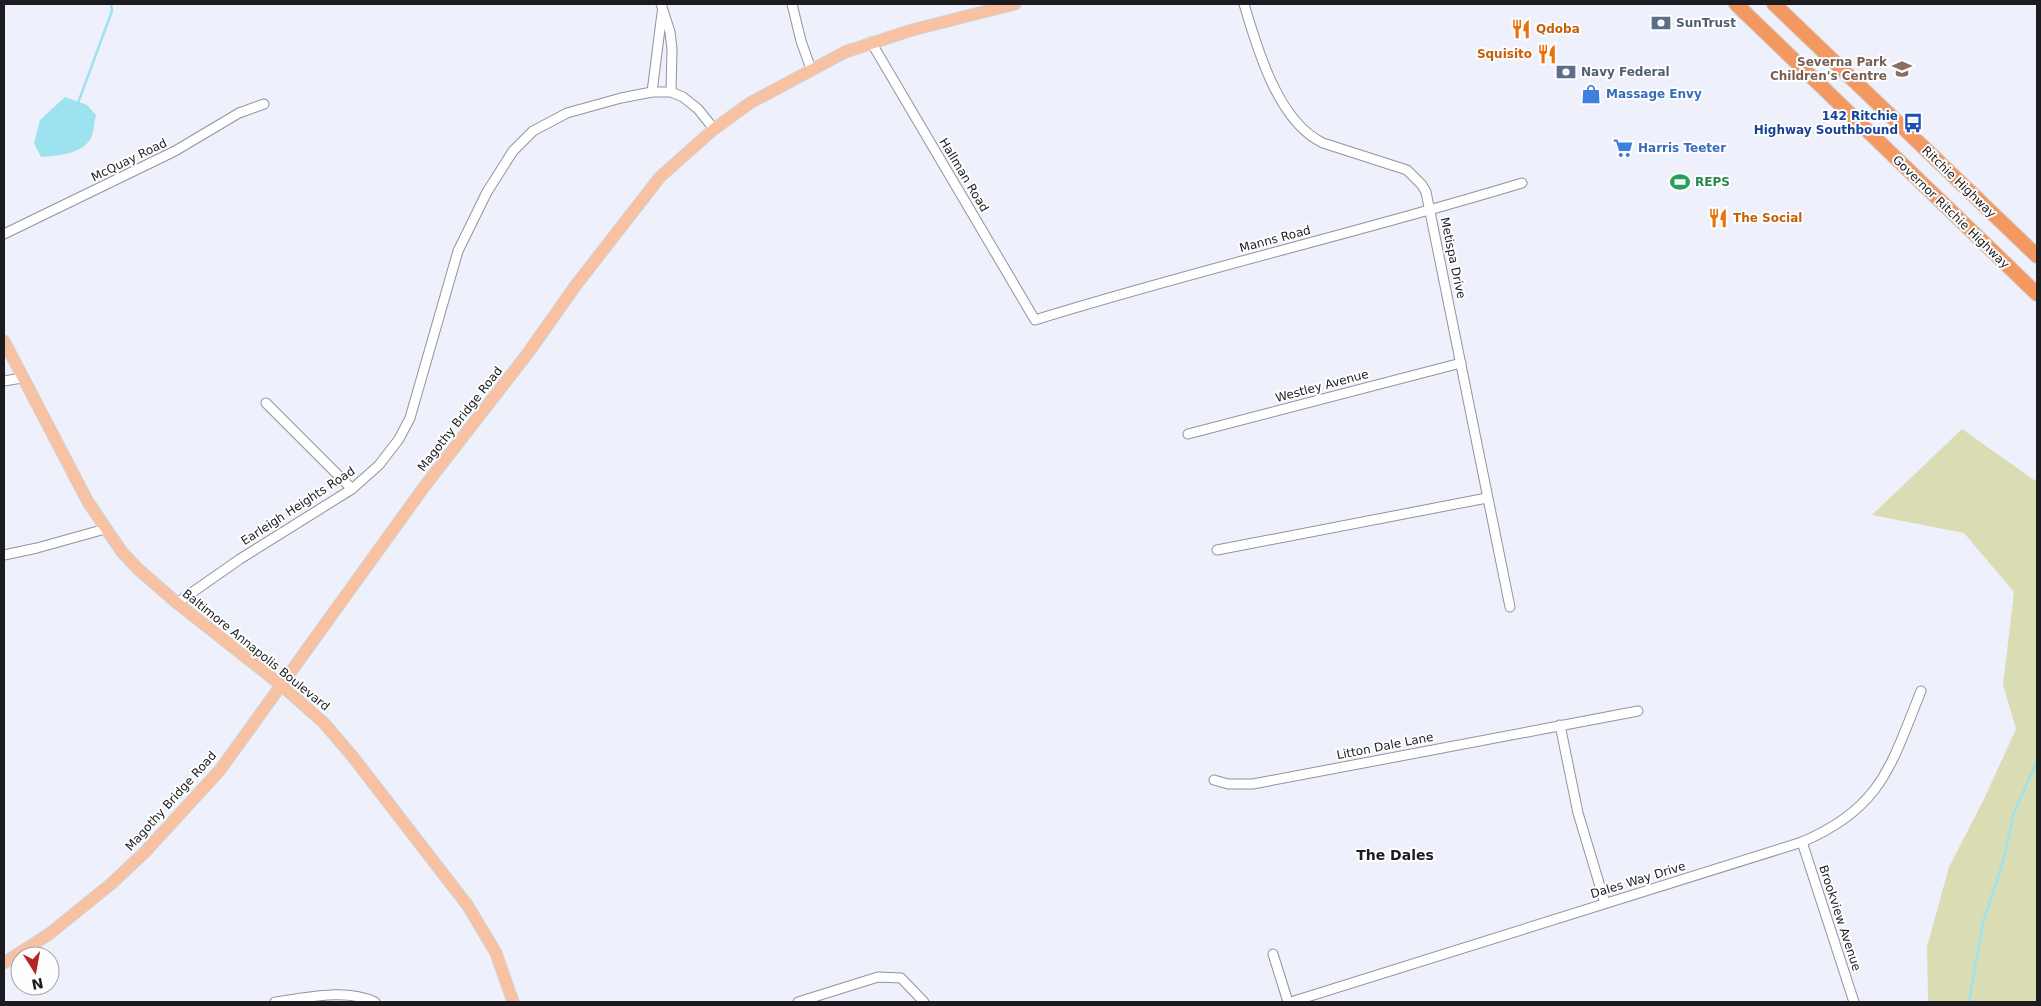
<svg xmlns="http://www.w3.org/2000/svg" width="2041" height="1006" viewBox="0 0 2041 1006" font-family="'DejaVu Sans',sans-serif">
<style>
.green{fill:#daddb4}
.water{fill:#9ce2ef}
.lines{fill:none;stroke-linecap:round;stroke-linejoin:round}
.stream{stroke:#9ce2ef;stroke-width:2.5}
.minor-casing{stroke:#91939e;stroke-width:11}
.major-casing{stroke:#d2d2d2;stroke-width:13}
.highway-casing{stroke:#d2d2d2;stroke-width:16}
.minor{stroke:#fff;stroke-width:9}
.major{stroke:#f8c1a1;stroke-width:11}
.highway{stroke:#f49862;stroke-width:14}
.labels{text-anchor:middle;stroke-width:4;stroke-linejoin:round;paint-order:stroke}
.service-label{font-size:12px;font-weight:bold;fill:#4e5e75;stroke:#fefefe;text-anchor:start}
.food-label{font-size:12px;font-weight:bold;fill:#c56008;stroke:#fefefe;text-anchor:start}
.education-label{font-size:12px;font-weight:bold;fill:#785e54;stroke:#fefefe;text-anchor:end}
.shop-label{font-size:12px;font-weight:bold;fill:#366cbe;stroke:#fefefe;text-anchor:start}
.transit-label{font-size:12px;font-weight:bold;fill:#164399;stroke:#fefefe;text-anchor:end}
.street-label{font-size:12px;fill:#1c1c20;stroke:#fefefe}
.leisure-label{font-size:12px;font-weight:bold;fill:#27864d;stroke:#fefefe;text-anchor:start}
.neighbourhood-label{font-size:14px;font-weight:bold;fill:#1c1c20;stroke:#fefefe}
</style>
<rect width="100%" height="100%" fill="#eef0fc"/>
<path class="green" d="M 1962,429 L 2037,482 L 2037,1002 L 1928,1002 L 1927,947 L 1949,867 L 1984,799 L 2016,729 L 2003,685 L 2014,592 L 1964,533 L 1872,515 Z"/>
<path class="water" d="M 65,97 L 87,105 L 96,115 C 94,122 94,132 91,138 C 83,154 57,156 41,157 L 34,143 L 40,120 Z"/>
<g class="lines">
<g class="stream">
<path d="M 78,103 L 112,11 L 111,4"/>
<path d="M 1969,1002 L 1983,922 L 2003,862 L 2014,813 L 2037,761"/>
</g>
<defs>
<g id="minor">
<path d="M 661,4 L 670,32 L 672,49 L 671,92"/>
<path d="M 792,4 L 801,41 L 811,69"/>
<path d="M 1244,4 C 1257,48 1278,122 1323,143 L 1407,170 L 1422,185 L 1426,192 L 1510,607"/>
<path d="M 871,42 L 1035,320 C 1196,270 1361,232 1522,183"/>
<path d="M 652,92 L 662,13"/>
<path d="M 4,234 L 175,151 L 239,113 L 264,104"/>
<path d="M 4,381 L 22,378"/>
<path d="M 266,403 L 352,489"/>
<path d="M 1188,434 L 1461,363"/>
<path d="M 1217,550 L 1487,498"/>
<path d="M 4,555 L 37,548 L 105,529"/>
<path d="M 177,603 L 240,559 L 352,489 L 379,465 L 399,439 L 410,418 L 458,251 L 487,192 L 513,151 L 533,131 L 567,113 L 621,98 L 652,92 L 671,92 L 683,97 L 698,109 L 714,129"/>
<path d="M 1560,725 L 1578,813 L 1605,903"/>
<path d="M 1214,780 L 1228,784 L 1253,784 L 1638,711"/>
<path d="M 1802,842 L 1854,1002"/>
<path d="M 1273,954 L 1288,1002"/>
<path d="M 275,1002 C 307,998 345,988 375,1002"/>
<path d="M 798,1002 L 878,977 L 901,978 L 924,1002"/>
<path d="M 1291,1002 L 1802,842 C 1882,808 1891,765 1921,691"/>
</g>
<g id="major">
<path d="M 4,341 L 88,502 L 122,552 L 138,569 L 177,603 L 281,685 L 324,723 L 353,757 L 468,906 L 496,953 L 513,1002"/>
<path d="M 4,963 L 49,934 L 111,884 L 145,852 L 220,770 L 424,487 L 528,353 L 576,285 L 660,177 L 714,129 L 750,103 L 845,52 L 912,30 L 1015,4"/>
</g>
<g id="highway">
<path d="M 1736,4 L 2037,294"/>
<path d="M 1774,4 L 2037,256"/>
</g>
</defs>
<use href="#minor" class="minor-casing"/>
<use href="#major" class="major-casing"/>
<use href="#highway" class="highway-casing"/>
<use href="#minor" class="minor"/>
<use href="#major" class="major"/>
<use href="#highway" class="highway"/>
</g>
<defs>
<symbol id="bank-bare" viewBox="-9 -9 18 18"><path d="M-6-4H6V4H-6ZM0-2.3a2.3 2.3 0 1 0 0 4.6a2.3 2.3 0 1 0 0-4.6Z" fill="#5c6f8a" stroke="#fefefe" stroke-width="2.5" paint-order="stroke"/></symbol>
<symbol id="restaurant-bare" viewBox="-9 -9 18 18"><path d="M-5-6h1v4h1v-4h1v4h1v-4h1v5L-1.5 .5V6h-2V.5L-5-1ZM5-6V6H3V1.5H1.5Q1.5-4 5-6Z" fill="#e8710a" stroke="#fefefe" stroke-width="2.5" paint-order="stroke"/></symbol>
<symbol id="school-bare" viewBox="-9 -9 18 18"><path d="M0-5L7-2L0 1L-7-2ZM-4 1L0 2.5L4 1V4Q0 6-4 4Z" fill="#8d6e63" stroke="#fefefe" stroke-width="2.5" paint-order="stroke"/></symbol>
<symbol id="shop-bare" viewBox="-9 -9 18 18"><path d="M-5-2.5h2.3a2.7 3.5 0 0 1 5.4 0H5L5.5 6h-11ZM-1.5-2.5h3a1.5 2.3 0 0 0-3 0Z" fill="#3f7fe0" stroke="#fefefe" stroke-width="2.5" paint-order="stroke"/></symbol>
<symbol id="bus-bare" viewBox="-9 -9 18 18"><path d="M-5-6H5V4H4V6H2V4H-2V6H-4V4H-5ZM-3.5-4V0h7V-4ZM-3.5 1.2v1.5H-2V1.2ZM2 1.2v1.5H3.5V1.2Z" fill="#1a4fb4" stroke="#fefefe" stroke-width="2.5" paint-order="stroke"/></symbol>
<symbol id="supermarket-bare" viewBox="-9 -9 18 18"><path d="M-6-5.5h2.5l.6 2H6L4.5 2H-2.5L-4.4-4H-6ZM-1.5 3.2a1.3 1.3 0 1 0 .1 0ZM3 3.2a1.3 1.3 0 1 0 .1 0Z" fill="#3f7fe0" stroke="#fefefe" stroke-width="2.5" paint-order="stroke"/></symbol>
<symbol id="stadium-bare" viewBox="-9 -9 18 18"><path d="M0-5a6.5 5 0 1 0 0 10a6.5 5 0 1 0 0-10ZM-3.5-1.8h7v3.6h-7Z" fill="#2e9e5b" stroke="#fefefe" stroke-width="2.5" paint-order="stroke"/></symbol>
</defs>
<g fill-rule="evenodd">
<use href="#bank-bare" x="1647" y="9" width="28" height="28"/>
<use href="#restaurant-bare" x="1507" y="15" width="28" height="28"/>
<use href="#restaurant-bare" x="1533" y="40" width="28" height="28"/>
<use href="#school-bare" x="1888" y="55" width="28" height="28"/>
<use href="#bank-bare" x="1552" y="58" width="28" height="28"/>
<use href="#shop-bare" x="1577" y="80" width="28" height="28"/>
<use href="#bus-bare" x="1899" y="109" width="28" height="28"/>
<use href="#supermarket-bare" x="1609" y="134" width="28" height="28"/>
<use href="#stadium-bare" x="1666" y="168" width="28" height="28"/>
<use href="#restaurant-bare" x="1704" y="204" width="28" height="28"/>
</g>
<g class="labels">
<g class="service-label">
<text x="1676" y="27">SunTrust</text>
<text x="1581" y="76">Navy Federal</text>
</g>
<g class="food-label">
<text x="1536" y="33">Qdoba</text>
<text x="1532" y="58" text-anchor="end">Squisito</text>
<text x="1733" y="222">The Social</text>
</g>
<g class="education-label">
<text x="1887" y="66">Severna Park<tspan x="1887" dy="14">Children's Centre</tspan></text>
</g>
<g class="shop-label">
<text x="1606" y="98">Massage Envy</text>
<text x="1638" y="152">Harris Teeter</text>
</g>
<g class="transit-label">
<text x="1898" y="120">142 Ritchie<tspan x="1898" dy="14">Highway Southbound</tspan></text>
</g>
<g class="street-label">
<text transform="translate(129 160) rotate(-26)" y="4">McQuay Road</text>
<text transform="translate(964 175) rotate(59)" y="4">Hallman Road</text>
<text transform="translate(1959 182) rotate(44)" y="4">Ritchie Highway</text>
<text transform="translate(1951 212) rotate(44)" y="4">Governor Ritchie Highway</text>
<text transform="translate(1275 239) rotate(-15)" y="4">Manns Road</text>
<text transform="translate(1453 258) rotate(78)" y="4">Metispa Drive</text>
<text transform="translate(1322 386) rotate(-15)" y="4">Westley Avenue</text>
<text transform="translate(460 419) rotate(-52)" y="4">Magothy Bridge Road</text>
<text transform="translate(298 506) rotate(-33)" y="4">Earleigh Heights Road</text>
<text transform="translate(256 650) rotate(39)" y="4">Baltimore Annapolis Boulevard</text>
<text transform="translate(1385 746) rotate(-11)" y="4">Litton Dale Lane</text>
<text transform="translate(171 801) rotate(-48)" y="4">Magothy Bridge Road</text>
<text transform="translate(1638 880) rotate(-17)" y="4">Dales Way Drive</text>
<text transform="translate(1840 918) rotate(72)" y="4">Brookview Avenue</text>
</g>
<g class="leisure-label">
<text x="1695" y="186">REPS</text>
</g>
<g class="neighbourhood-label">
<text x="1395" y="860">The Dales</text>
</g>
</g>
<rect width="2041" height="1006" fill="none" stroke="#1c1c20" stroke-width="10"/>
<g transform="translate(35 971) rotate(169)"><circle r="24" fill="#fefefe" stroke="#a4a4a5"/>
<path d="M0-4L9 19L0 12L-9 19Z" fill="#b52622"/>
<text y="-8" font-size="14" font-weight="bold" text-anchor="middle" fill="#1c1c20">N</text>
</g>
</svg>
